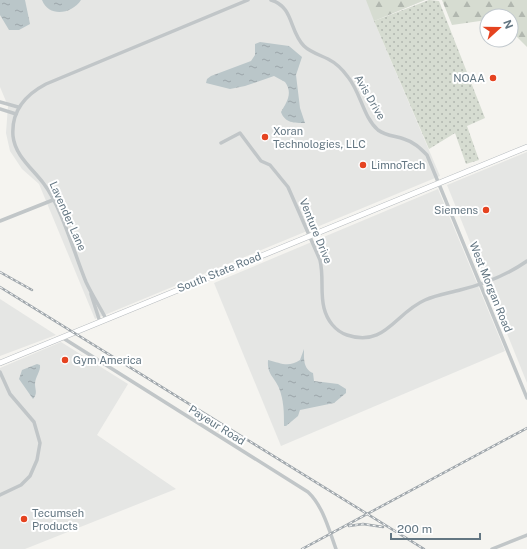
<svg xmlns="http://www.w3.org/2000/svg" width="527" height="549" viewBox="0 0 527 549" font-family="'Public Sans',sans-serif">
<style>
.built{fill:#e5e6e4}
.grass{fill:url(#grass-dots)}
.forest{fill:url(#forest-firs)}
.water{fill:url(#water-ripples)}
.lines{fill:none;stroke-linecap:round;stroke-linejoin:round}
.secondary-casing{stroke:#b4b9bd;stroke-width:6}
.minor{stroke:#c1c6c8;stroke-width:3.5}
.secondary{stroke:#fff;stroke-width:5}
.rail-casing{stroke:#a0a7ac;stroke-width:2.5}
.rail{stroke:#fff;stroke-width:1;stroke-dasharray:3;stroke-linecap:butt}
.poi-dot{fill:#e54320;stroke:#fff;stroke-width:1.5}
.labels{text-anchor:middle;stroke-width:4;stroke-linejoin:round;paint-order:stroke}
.poi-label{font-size:11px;fill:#637682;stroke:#fff;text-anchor:start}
.street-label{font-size:11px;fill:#637682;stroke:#fff}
</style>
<defs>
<pattern id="grass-dots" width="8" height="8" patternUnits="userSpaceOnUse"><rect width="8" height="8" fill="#d6dcd1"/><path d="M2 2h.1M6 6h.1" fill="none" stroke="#b1b7af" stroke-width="1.8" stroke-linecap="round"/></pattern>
<pattern id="forest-firs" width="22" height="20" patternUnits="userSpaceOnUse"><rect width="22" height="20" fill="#d6dcd1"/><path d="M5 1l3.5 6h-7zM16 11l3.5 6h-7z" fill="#b1b7af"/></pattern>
<pattern id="water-ripples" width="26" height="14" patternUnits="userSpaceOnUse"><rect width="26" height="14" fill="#bac6c9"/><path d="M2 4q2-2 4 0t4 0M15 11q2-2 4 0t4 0" fill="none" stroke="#9ba5a9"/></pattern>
</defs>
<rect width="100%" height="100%" fill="#f5f4f0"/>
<g class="built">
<path d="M 0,0 L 425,0 L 374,21 L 440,176 L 95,319 L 39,184 L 22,169 L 10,151 L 6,133 L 8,106 L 0,87 Z"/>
<path d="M 527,152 L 527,383 L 447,185 Z"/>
<path d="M 438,189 L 505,351 L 281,446 L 214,283 Z"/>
<path d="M 0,299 L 56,335 L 0,356 Z"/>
<path d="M 61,342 L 128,384 L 97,435 L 176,489 L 25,549 L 0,549 L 0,368 Z"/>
</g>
<path class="grass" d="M 429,0 L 439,1 L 485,118 L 467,126 L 479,160 L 466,164 L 455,133 L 429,149 L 374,21 Z"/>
<g class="forest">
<path d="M 366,0 L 425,0 L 374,21 Z"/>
<path d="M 442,0 L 527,0 L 527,47 L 511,31 L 511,16 L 487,16 L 487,20 L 452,25 Z"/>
</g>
<g class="water">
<path d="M 0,0 L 25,0 L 30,24 L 19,30 L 9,30 L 0,15 Z"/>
<path d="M 42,0 L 81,0 C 72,14 49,18 42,0 Z"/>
<path d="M 260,42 L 289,46 L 302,57 L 296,75 L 300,108 L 305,123 C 294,123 285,123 281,112 C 287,102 293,93 285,82 L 274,76 L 245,86 L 230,89 L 206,83 L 207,79 L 211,76 L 251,61 L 255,55 L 255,44 Z"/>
<path d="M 304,349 C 304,358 303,369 313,373 L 314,381 L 338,384 L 346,389 L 346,393 L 334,403 L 300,410 L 298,416 L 286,426 L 284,426 C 284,412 284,401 279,388 C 274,376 267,375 268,360 C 281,363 288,368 300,360 Z"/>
<path d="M 37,364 L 40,365 C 41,371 35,377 35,384 C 35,390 38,393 33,399 L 19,379 L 22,370 Z"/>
</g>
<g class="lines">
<defs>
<path id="secondary" d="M 0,363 L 527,147"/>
</defs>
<use href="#secondary" class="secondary-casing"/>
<g class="minor">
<path d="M 271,0 C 294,7 289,31 304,46 C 310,52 320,55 328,59 C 336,63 343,70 348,77 C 361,93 363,117 378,130 C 386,136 396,136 404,139 C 414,142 420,148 427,155 L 527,398"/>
<path d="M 0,102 L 18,107"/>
<path d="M 0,109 L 16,114"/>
<path d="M 221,143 L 240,133 L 261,161 L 270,165 L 288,187 L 320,260 C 324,277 320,293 324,308 C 327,320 335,331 347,335 C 385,348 395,313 425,300 C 436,295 449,293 460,290 C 484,284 507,275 527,261"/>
<path d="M 0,221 L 53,200"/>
<path d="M 91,294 L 100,322"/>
<path d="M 106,319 C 100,307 92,295 86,282 C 74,253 62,208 44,184 C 33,169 15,156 13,136 C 11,111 25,95 46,84 L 248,0"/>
<path d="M 63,338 L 308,492 C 323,506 329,530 336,549"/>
<path d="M 0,372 L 10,394 L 34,422 L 40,443 L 37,460 L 30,476 L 21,485 L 0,495"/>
<path d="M 492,549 L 527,535"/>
</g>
<use href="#secondary" class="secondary"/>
<defs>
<g id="rail">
<path d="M 0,272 L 32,290"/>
<path d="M 0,287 L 424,549"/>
<path d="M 349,526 L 363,524 L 383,527"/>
<path d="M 302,549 L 527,428"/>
</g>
</defs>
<use href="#rail" class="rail-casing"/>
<use href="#rail" class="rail"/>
</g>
<g class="poi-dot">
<circle cx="493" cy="78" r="4"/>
<circle cx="265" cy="137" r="4"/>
<circle cx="363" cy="165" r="4"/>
<circle cx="486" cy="210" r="4"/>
<circle cx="65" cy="360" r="4"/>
<circle cx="24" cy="519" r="4"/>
</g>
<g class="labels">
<g class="poi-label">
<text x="485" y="82" text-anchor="end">NOAA</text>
<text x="273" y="135">Xoran<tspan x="273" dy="13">Technologies, LLC</tspan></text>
<text x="371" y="169">LimnoTech</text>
<text x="478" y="214" text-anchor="end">Siemens</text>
<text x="73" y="364">Gym America</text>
<text x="32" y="517">Tecumseh<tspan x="32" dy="13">Products</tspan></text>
</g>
<g class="street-label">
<text transform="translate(370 97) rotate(60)" y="4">Avis Drive</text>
<text transform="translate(68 216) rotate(66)" y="4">Lavender Lane</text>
<text transform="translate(316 231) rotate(68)" y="4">Venture Drive</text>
<text transform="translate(219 272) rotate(-22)" y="4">South State Road</text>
<text transform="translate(491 287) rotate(68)" y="4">West Morgan Road</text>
<text transform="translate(217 425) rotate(32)" y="4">Payeur Road</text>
</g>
</g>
<g transform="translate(499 28) rotate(69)"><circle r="19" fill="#ffffff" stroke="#c1c8cd"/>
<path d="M0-3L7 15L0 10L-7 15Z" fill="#e54320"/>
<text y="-6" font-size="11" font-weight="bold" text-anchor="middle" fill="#637682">N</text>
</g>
<path d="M391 533v6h89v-6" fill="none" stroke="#637682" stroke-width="2"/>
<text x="397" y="533" font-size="12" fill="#637682" stroke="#ffffff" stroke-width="3" paint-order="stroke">200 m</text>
</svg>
